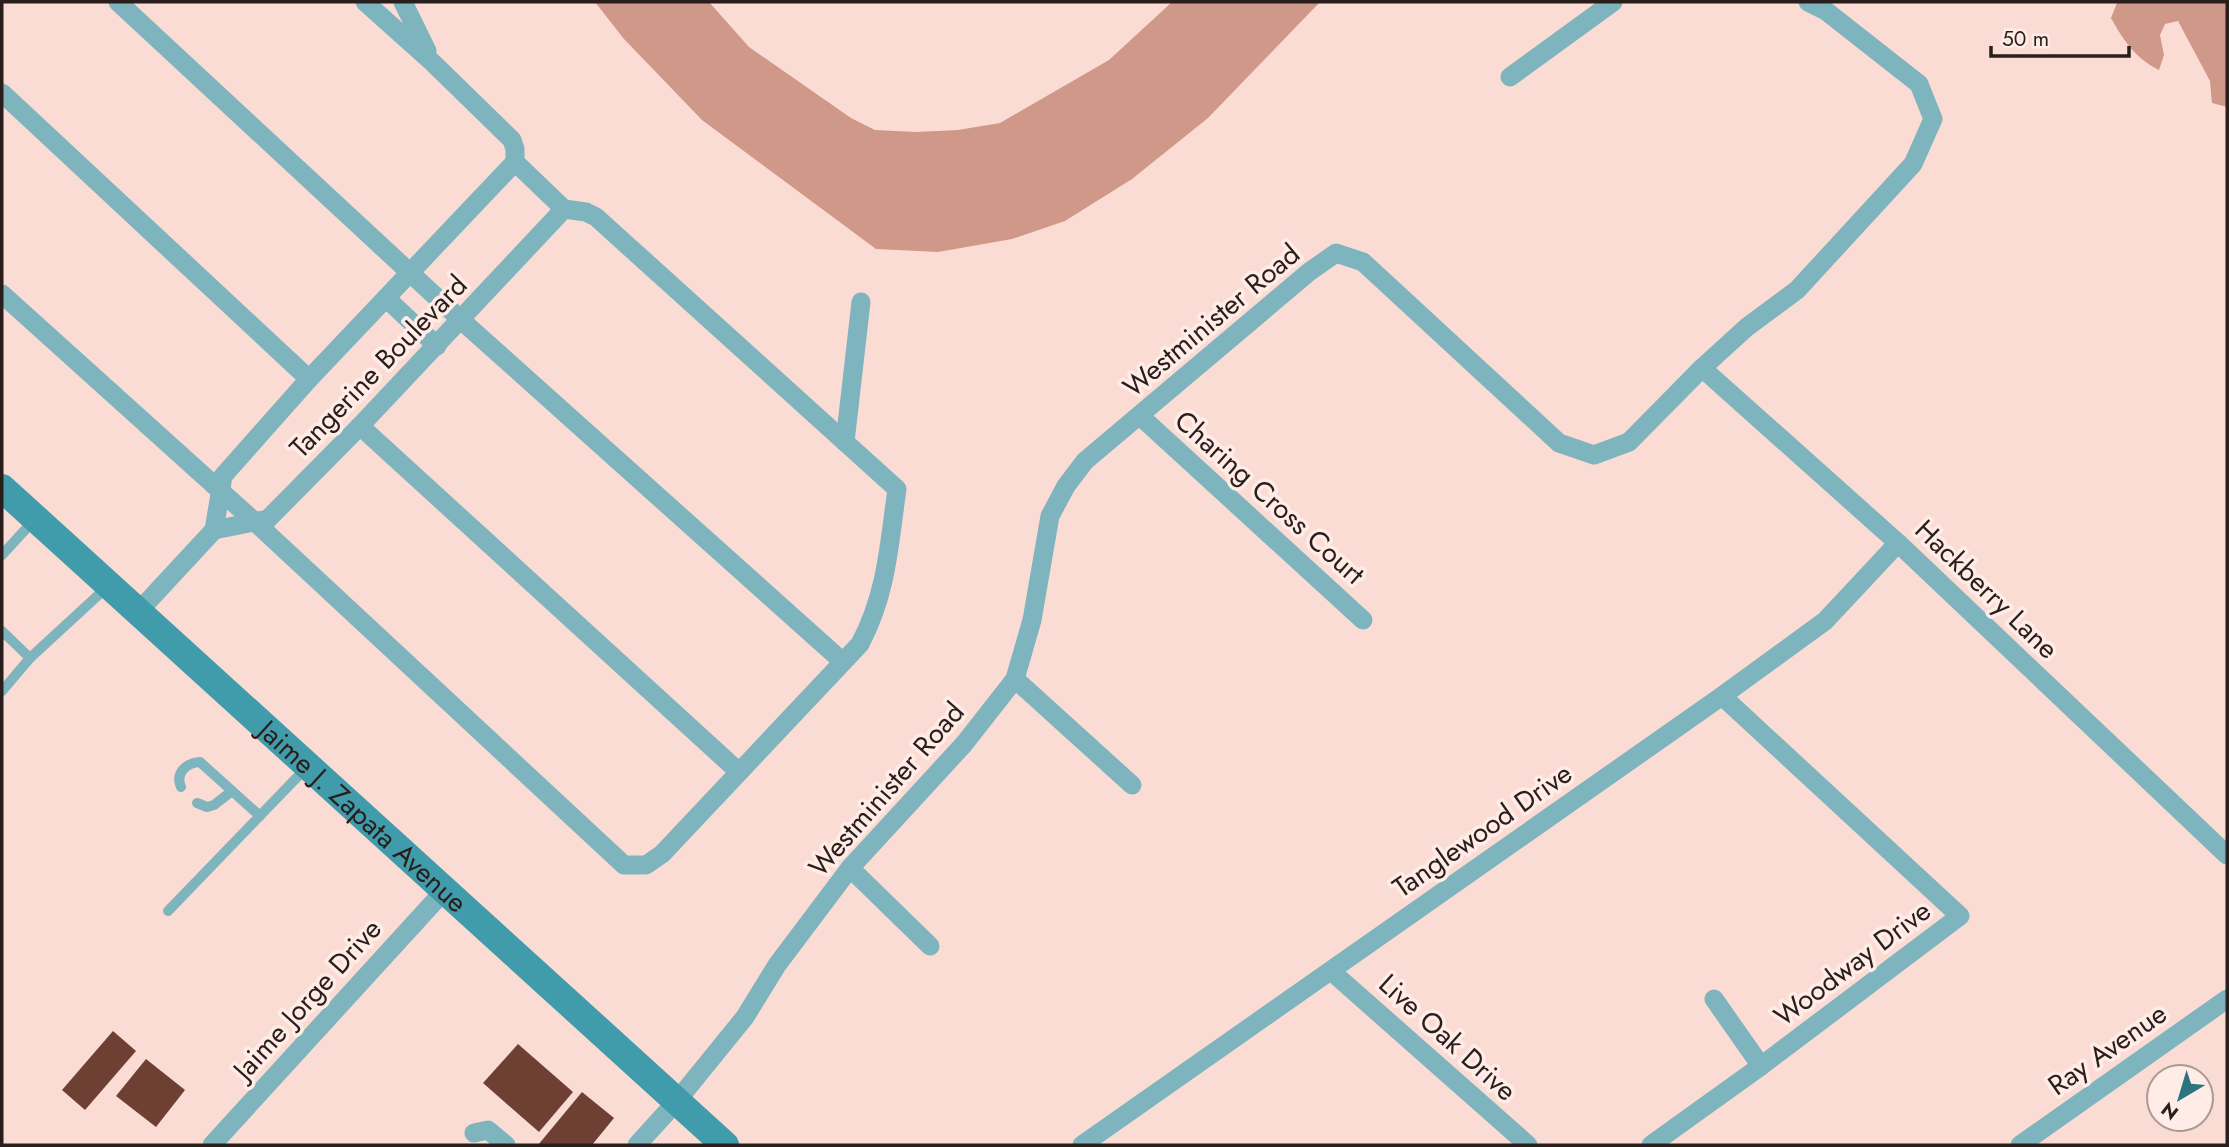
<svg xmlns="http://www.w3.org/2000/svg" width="2229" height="1147" viewBox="0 0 2229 1147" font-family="Jost,sans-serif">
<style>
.forest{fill:#cf9889}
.building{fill:#6e3f33}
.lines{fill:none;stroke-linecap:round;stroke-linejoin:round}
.lane{stroke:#7eb4be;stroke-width:10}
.street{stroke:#7eb4be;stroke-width:19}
.secondary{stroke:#409caa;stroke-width:28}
.labels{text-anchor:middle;stroke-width:7;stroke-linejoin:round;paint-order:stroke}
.street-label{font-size:28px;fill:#291e1b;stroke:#ffece7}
</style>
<rect width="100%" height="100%" fill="#fbdcd4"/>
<g class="forest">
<path d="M 595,2 L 709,2 L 749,47 L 851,118 L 875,130 L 916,132 L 958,130 L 1000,123 L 1109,60 L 1172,2 L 1320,2 L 1208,118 L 1132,179 L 1065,221 L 1012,239 L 938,252 L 876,249 L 702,120 L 624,39 Z"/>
<path d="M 2139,2 L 2227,2 L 2227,107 L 2212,103 L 2210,81 L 2178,21 L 2165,24 L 2160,35 L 2164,55 L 2159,70 C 2136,59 2123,40 2111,18 L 2117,3 Z"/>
</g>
<g class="building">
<path d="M 113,1031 L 136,1051 L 85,1110 L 62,1090 Z"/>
<path d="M 518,1044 L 573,1092 L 539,1132 L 483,1083 Z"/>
<path d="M 146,1059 L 185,1090 L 156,1127 L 116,1096 Z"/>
<path d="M 582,1092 L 614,1118 L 592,1145 L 538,1145 Z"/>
</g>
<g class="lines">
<g class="lane">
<path d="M 2,555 L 35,519"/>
<path d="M 2,631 L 30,658 L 2,691"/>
<path d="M 30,658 L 107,587"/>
<path d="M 181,787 C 175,773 186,763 200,762 L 260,816"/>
<path d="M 197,803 L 207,807 L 214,805 L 232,791"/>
<path d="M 168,911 L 307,767"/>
</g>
<g class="street">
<path d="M 118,2 L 461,320 L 843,662"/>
<path d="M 403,2 L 427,51"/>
<path d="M 1510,77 L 1613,2"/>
<path d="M 2,93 L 309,379"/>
<path d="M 2,294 L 255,522 L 624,865 L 646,865 L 662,854 L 860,644 C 887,593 889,545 897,489 L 596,217 L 586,212 L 564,209 L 515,162 L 515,149 L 512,140 L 432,62 L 365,2"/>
<path d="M 386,298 L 437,346"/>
<path d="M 1702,368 L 1898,543 L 2227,855"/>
<path d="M 1140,416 L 1363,620"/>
<path d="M 360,426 L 739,772"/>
<path d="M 845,442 L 861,302"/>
<path d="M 214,530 L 268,519 L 360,426 L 564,209"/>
<path d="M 138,612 L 214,530 L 223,476 L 309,379 L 515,162"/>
<path d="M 1015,679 L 1132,785"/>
<path d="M 850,868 L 930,946"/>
<path d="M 1331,971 L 1528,1145"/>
<path d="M 1714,999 L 1761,1066"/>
<path d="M 474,1133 L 488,1130 L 506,1145"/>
<path d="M 212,1145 L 444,891"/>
<path d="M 637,1145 L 676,1102 L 745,1017 L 777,965 L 850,868 L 964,744 L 1015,679 L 1032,620 L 1050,516 L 1066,486 L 1085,461 L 1309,272 L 1336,253 L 1363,262 L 1559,443 L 1594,455 L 1629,442 L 1702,368 L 1747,327 L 1797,290 L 1913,164 L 1933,119 L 1919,84 L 1826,11 L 1808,2"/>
<path d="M 1082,1145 L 1722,696 L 1825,621 L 1898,543"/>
<path d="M 1651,1145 L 1761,1066 L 1960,916 L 1722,696"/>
<path d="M 2020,1145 L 2227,999"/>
</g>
<path class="secondary" id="s1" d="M 2,488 L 725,1145"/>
</g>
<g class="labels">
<g class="street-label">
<text transform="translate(1211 320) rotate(-40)" y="10">Westminister Road</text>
<text transform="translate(378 366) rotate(-46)" y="10">Tangerine Boulevard</text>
<text transform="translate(1270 497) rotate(42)" y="10">Charing Cross Court</text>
<text transform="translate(1987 589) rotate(44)" y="10">Hackberry Lane</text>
<text transform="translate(886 789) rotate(-49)" y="10">Westminister Road</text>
<text dy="10" stroke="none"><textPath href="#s1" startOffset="488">Jaime J. Zapata Avenue</textPath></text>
<text transform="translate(1482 830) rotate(-35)" y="10">Tanglewood Drive</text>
<text transform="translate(1852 963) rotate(-37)" y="10">Woodway Drive</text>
<text transform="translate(307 999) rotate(-48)" y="10">Jaime Jorge Drive</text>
<text transform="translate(1448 1037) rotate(42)" y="10">Live Oak Drive</text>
<text transform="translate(2107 1049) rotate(-35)" y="10">Ray Avenue</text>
</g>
</g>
<rect width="2229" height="1147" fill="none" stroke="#291e1b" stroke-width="7"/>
<g transform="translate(2180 1098) rotate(218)"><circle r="33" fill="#ffece7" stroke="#a99a95" stroke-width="2"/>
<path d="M0-5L12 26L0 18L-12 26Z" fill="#2c747f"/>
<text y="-10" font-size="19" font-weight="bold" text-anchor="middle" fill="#291e1b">N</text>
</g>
<path d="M1991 46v10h138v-10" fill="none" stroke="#291e1b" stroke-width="3.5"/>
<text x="2002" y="46" font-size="21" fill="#291e1b" stroke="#ffece7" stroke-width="5" paint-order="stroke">50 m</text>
</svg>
